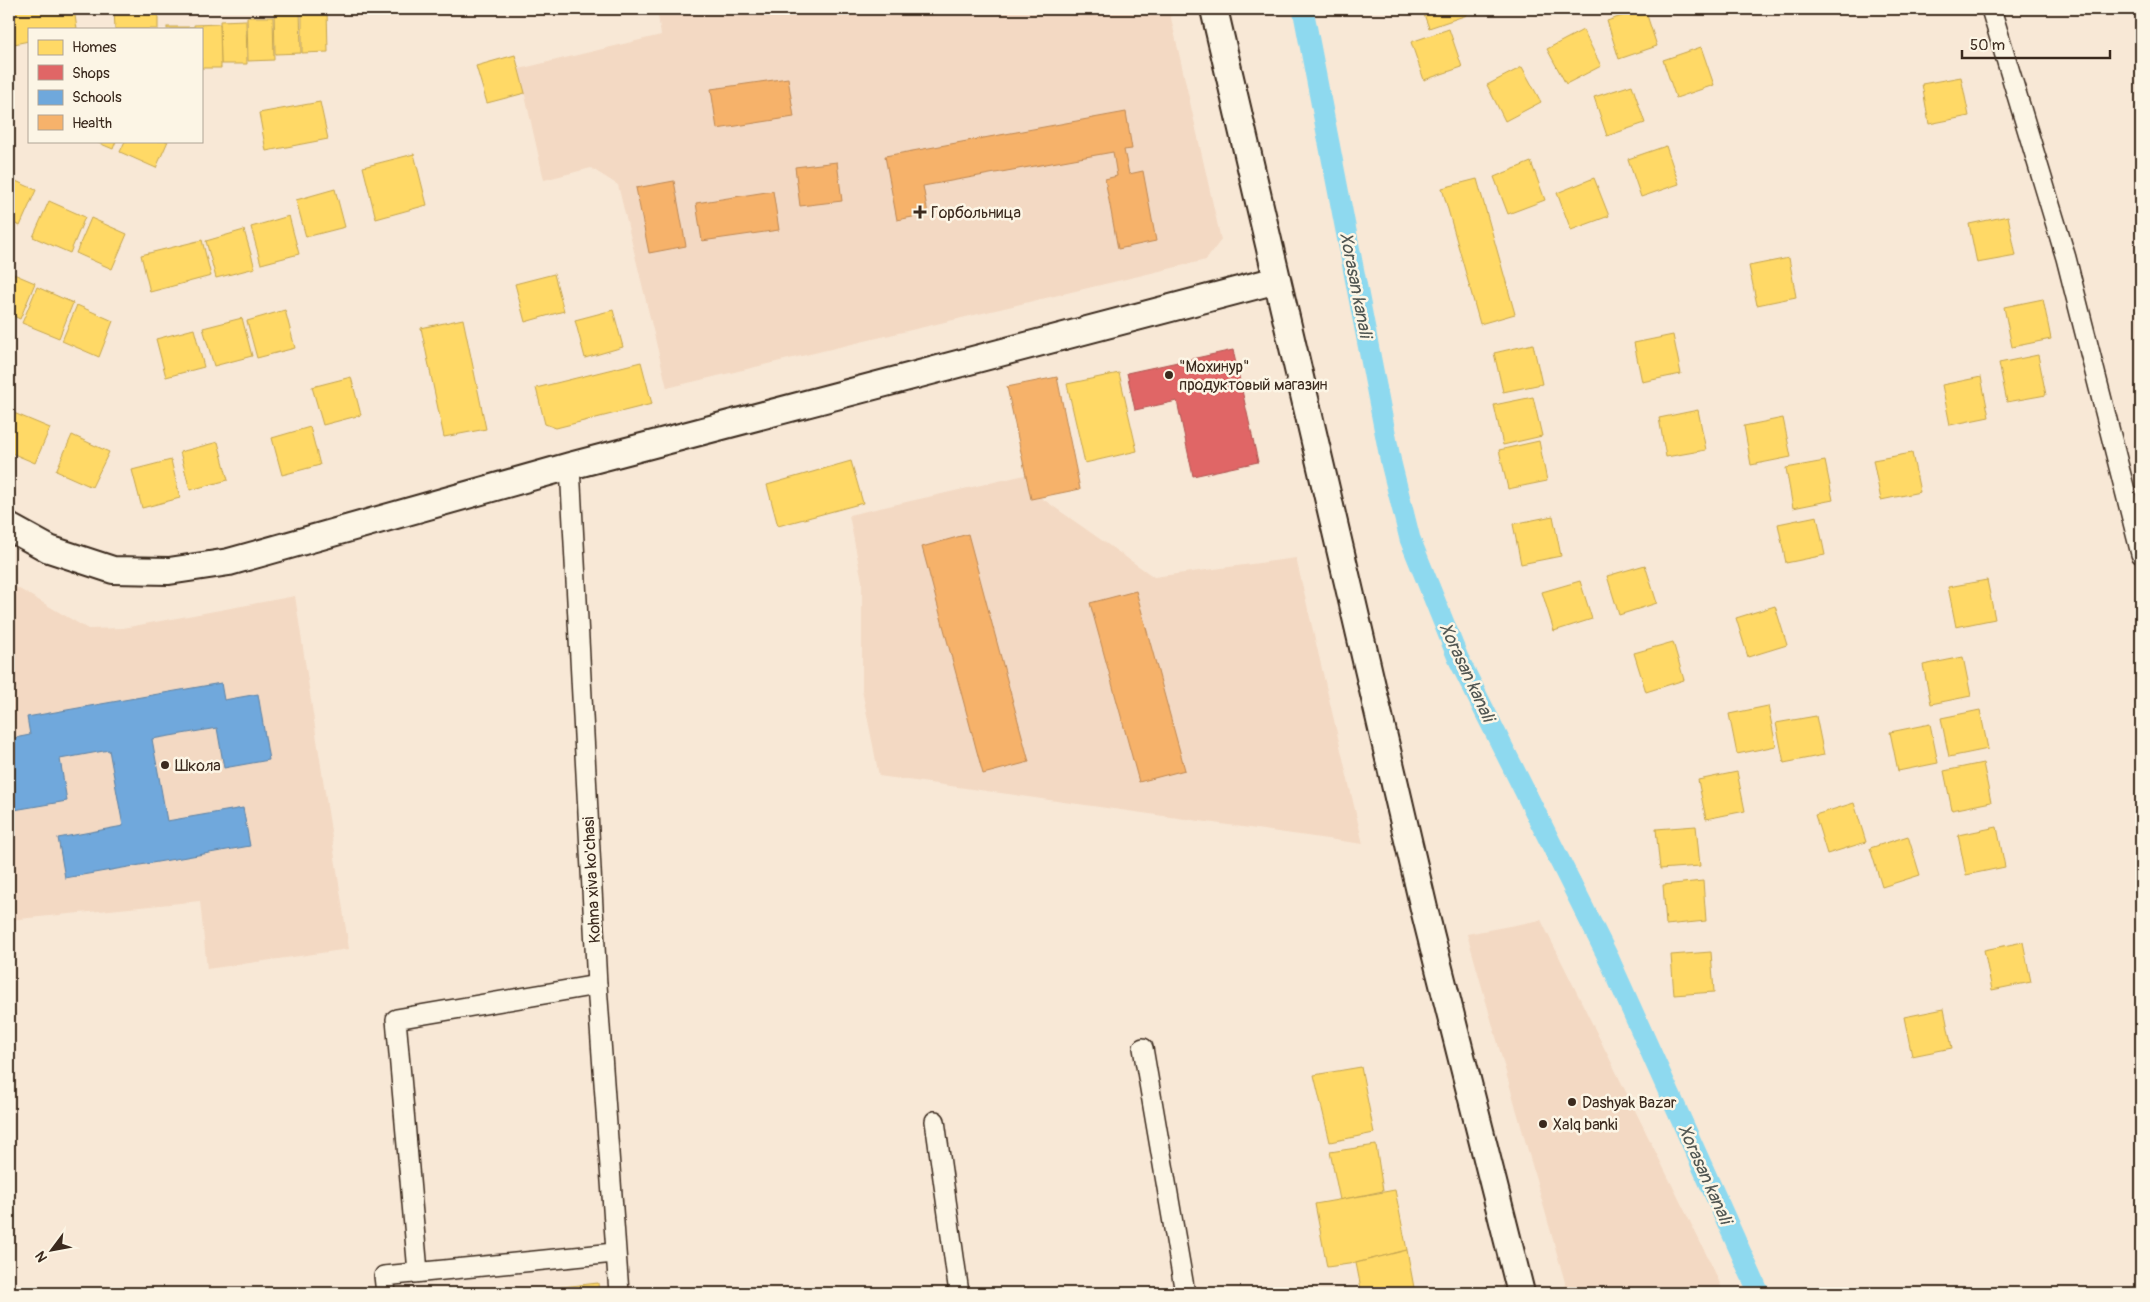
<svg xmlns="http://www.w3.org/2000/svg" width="2150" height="1302" viewBox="0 0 2150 1302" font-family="Pangolin,sans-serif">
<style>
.built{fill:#f3d9c3}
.homes{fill:#ffd966;stroke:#c4a450}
.shops{fill:#e06666;stroke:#ae5450}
.schools{fill:#6fa8dc;stroke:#5f82a3}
.health{fill:#f6b26b;stroke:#be8954}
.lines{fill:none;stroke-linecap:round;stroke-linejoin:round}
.canal{stroke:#8ed9ef;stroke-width:21}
.minor-casing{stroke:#3b2a1e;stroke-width:22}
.secondary-casing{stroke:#3b2a1e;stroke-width:30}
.minor{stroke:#fcf5e5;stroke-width:19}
.secondary{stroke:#fcf5e5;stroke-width:26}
.poi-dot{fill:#3b2a1e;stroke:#fcf5e5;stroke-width:2}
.labels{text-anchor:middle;stroke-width:5;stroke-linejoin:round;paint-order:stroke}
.poi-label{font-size:16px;fill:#3b2a1e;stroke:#fcf5e5;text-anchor:start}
.street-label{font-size:16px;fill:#3b2a1e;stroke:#fcf5e5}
.water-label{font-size:18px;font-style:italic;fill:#505652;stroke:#fcf5e5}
</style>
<rect width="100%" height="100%" fill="#f8e8d6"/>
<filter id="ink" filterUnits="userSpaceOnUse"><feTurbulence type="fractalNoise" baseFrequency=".02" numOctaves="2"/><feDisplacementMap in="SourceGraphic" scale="10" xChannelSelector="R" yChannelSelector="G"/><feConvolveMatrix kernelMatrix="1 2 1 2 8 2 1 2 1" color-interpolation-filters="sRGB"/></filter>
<g filter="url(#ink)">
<g class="built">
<path d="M 657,9 L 1169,9 L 1221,240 L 1206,260 L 667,388 L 618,185 L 591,168 L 544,180 L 519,69 L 661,35 Z"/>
<path d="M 1025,475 L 1031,499 L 1040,497 L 1154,577 L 1296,558 L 1363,844 L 879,776 L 862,690 L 862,581 L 849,515 Z"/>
<path d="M 9,583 L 88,629 L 123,628 L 295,596 L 349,949 L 207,969 L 200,901 L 9,920 Z"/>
<path d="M 1541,920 L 1714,1270 L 1724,1293 L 1568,1293 L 1467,934 Z"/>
</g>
<g class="homes">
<path d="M 24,9 L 74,9 L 77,29 L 29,29 L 29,41 L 9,45 L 9,12 Z"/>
<path d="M 114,9 L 158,9 L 158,29 L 115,29 Z"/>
<path d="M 300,9 L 301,53 L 275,54 L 274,10 Z"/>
<path d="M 302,9 L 327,9 L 328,52 L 302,53 Z"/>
<path d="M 1422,9 L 1465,9 L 1467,15 L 1429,28 Z"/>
<path d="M 1642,9 L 1645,9 L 1657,46 L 1619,59 L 1607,21 Z"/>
<path d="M 247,17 L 273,17 L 274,60 L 248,61 Z"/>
<path d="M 246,20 L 247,64 L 221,64 L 220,21 Z"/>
<path d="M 220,24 L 221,68 L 201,68 L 201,29 L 194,29 L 194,25 Z"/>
<rect x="167" y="27" width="26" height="2"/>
<path d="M 1449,29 L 1462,67 L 1424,80 L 1411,42 Z"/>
<path d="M 1583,30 L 1601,66 L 1566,84 L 1547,49 Z"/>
<path d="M 1701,47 L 1714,85 L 1676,98 L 1663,60 Z"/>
<path d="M 515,55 L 525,93 L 487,103 L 476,66 Z"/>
<path d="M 1522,67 L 1541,102 L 1505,121 L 1487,85 Z"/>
<path d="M 1961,77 L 1969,116 L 1929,124 L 1922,84 Z"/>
<path d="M 1632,85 L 1645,123 L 1607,136 L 1594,97 Z"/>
<path d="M 320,102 L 328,139 L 266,151 L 259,113 Z"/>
<path d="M 94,141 L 116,141 L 113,149 Z"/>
<path d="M 125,141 L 168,141 L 156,168 L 120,152 Z"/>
<path d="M 1666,146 L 1679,184 L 1641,197 L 1628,159 Z"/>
<path d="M 414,154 L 427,205 L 376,219 L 363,167 Z"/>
<path d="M 1531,162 L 1545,200 L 1508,214 L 1494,177 Z"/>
<path d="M 9,178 L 36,190 L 20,226 L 9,221 Z"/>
<path d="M 1594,178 L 1609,216 L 1571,230 L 1557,193 Z"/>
<path d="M 1477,179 L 1515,314 L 1480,324 L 1442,188 Z"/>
<path d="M 335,189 L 345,227 L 306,237 L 296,200 Z"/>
<path d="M 49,201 L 85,217 L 70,253 L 33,237 Z"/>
<path d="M 289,216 L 299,254 L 261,264 L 251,227 Z"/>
<path d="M 2008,216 L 2016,256 L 1977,263 L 1969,224 Z"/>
<path d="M 91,218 L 127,234 L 112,269 L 76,253 Z"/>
<path d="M 244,230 L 255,268 L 216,278 L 206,241 Z"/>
<path d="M 202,240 L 211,276 L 150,292 L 141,255 Z"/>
<path d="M 1789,258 L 1796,297 L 1757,305 L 1749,266 Z"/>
<path d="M 9,272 L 35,283 L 20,319 L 9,314 Z"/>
<path d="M 554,274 L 564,311 L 525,322 L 515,284 Z"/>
<path d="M 37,287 L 73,303 L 59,338 L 22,323 Z"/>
<path d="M 2043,299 L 2051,339 L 2012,347 L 2004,307 Z"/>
<path d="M 77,305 L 113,321 L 99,357 L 62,341 Z"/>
<path d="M 285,310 L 295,348 L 257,358 L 247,321 Z"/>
<path d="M 613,310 L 623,347 L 585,358 L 575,320 Z"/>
<path d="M 242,318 L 252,356 L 214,366 L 203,328 Z"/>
<path d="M 463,319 L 486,429 L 444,437 L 421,328 Z"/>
<path d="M 194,329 L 204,367 L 166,377 L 156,339 Z"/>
<path d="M 1673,335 L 1681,374 L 1642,382 L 1634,343 Z"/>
<path d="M 1533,344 L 1542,384 L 1503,392 L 1494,353 Z"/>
<path d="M 2038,355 L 2046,395 L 2007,402 L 1999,363 Z"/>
<path d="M 641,362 L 652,404 L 556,428 L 545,424 L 536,388 Z"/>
<path d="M 1119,373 L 1137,451 L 1085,463 L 1067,384 Z"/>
<path d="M 351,377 L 361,415 L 323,425 L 312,387 Z"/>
<path d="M 1981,377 L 1989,417 L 1950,425 L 1942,385 Z"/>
<path d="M 1533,397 L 1542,436 L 1503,445 L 1494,405 Z"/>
<path d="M 1698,410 L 1706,450 L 1666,457 L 1659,418 Z"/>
<path d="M 9,411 L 50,428 L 35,463 L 9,452 Z"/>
<path d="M 1783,418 L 1791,457 L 1751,465 L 1744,426 Z"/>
<path d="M 310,427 L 320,465 L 282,475 L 272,438 Z"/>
<path d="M 72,435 L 109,452 L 92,487 L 56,471 Z"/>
<path d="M 1539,441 L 1547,481 L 1508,489 L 1499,450 Z"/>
<path d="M 218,442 L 228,480 L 190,490 L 180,452 Z"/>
<path d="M 1912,453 L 1920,492 L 1881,500 L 1873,460 Z"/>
<path d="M 171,460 L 180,498 L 142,508 L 132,470 Z"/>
<path d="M 851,461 L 863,503 L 778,526 L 767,485 Z"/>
<path d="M 1825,461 L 1833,500 L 1793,508 L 1786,468 Z"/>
<path d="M 1553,516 L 1561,556 L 1521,564 L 1513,524 Z"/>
<path d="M 1817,516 L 1825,555 L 1786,563 L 1778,524 Z"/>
<path d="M 1645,565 L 1657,603 L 1619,615 L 1607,576 Z"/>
<path d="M 1987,580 L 1995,619 L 1956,627 L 1948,587 Z"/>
<path d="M 1580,581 L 1592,619 L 1554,631 L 1542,592 Z"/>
<path d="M 1775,606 L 1787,645 L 1748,657 L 1736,618 Z"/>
<path d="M 1673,642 L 1684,680 L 1646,692 L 1634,653 Z"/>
<path d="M 1963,657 L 1971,696 L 1931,704 L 1923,665 Z"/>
<path d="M 1768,706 L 1776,746 L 1737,754 L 1729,714 Z"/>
<path d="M 1980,710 L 1988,749 L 1949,757 L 1941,718 Z"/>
<path d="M 1816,716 L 1824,755 L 1784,763 L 1776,723 Z"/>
<path d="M 1930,724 L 1938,763 L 1898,771 L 1890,732 Z"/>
<path d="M 1983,763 L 1991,802 L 1952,810 L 1944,771 Z"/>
<path d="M 1737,772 L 1745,811 L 1706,819 L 1698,780 Z"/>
<path d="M 1854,803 L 1866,842 L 1827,854 L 1815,815 Z"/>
<path d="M 1696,826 L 1700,866 L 1660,869 L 1656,829 Z"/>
<path d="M 1997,827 L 2005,867 L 1966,875 L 1958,835 Z"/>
<path d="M 1908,836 L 1920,875 L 1882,887 L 1870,848 Z"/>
<path d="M 1703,881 L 1706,921 L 1666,925 L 1663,885 Z"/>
<path d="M 2023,942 L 2031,982 L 1992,990 L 1984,950 Z"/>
<path d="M 1711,952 L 1714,992 L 1674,995 L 1671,955 Z"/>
<path d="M 1944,1009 L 1952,1048 L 1912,1056 L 1904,1017 Z"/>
<path d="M 1361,1067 L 1374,1133 L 1330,1142 L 1314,1075 Z"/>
<path d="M 1376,1145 L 1383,1191 L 1340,1200 L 1330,1152 Z"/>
<path d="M 1395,1190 L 1407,1250 L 1356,1263 L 1327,1267 L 1315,1204 Z"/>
<path d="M 1407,1250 L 1415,1293 L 1362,1293 L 1356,1263 Z"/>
<path d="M 598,1283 L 599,1293 L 553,1293 L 553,1288 Z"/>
</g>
<path class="shops" d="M 1233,350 L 1258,462 L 1193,476 L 1177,401 L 1135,410 L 1127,373 Z"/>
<path class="schools" d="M 221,683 L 224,700 L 258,694 L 269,760 L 224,768 L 217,728 L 152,739 L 167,821 L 243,808 L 250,846 L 65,878 L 58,838 L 123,826 L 109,750 L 60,759 L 67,801 L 14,810 L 9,781 L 9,739 L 30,735 L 27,717 Z"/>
<g class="health">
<path d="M 788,78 L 794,117 L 717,129 L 711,89 Z"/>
<path d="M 1126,112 L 1132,149 L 1124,150 L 1129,174 L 1143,171 L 1156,241 L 1118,249 L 1105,179 L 1117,176 L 1113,152 L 923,186 L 928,214 L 897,220 L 885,156 Z"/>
<path d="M 837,162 L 842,201 L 800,206 L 795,167 Z"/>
<path d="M 674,181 L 686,246 L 649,253 L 636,188 Z"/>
<path d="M 773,191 L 779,230 L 702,241 L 696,203 Z"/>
<path d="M 1057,377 L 1080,489 L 1031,499 L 1007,387 Z"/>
<path d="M 968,534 L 1029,762 L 983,774 L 922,547 Z"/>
<path d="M 1136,591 L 1185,770 L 1139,782 L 1090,603 Z"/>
</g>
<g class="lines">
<path class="canal" d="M 1303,9 L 1391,463 L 1410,539 L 1458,658 L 1609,959 L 1759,1293"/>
<defs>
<g id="minor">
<path d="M 1991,9 L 2066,258 L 2141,554"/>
<path d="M 570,466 L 597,985 L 619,1293"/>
<path d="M 1143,1048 L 1185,1293"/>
<path d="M 935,1121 L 959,1293"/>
<path d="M 418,1272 L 396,1019 L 597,985"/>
<path d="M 386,1293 L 384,1276 L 614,1253"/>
</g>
<g id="secondary">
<path d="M 1214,9 L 1425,913 L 1521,1293"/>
<path d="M 9,527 L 49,549 L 113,570 L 169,571 L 229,562 L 570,466 L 1277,280"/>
</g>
</defs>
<use href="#minor" class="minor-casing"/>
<use href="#secondary" class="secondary-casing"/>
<use href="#minor" class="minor"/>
<use href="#secondary" class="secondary"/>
</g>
</g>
<g class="poi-dot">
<path d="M917.5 204.5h5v5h5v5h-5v5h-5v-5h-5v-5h5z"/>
<circle cx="1169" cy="375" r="5"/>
<circle cx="165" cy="765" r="5"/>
<circle cx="1572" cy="1102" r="5"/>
<circle cx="1543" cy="1124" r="5"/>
</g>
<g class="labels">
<g class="poi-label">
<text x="931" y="218">Горбольница</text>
<text x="1179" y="372">"Мохинур"<tspan x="1179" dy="18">продуктовый магазин</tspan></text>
<text x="175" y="771">Школа</text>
<text x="1582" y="1108">Dashyak Bazar</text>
<text x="1553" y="1130">Xalq banki</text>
</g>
<g class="street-label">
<text transform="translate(591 880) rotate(-93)" y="6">Kohna xiva ko'chasi</text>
</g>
<g class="water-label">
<text transform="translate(1356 285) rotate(79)" y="6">Xorasan kanali</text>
<text transform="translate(1467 672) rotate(65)" y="6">Xorasan kanali</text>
<text transform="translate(1705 1174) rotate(66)" y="6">Xorasan kanali</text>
</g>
</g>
<rect width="2150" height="1302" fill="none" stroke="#fcf5e5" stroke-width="30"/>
<rect x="15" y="15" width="2120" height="1272" fill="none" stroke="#3b2a1e" stroke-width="2" filter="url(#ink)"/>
<rect x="28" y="28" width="175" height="115" fill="#fcf5e5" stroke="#afa495"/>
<rect x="38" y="40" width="25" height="15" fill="#ffd966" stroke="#afa495"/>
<text x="72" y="52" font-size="15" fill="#3b2a1e">Homes</text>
<rect x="38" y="65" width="25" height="15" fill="#e06666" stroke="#afa495"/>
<text x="72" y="78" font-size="15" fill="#3b2a1e">Shops</text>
<rect x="38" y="90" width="25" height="15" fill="#6fa8dc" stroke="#afa495"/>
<text x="72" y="102" font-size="15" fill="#3b2a1e">Schools</text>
<rect x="38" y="115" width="25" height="15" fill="#f6b26b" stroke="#afa495"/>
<text x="72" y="128" font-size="15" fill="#3b2a1e">Health</text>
<g transform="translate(52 1250) rotate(238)" stroke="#fcf5e5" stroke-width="4" paint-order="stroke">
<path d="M0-4L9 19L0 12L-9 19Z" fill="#3b2a1e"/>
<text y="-8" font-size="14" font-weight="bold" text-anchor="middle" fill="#3b2a1e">N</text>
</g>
<path d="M1962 50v8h148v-8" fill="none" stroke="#3b2a1e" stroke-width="2.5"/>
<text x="1970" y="50" font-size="15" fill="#3b2a1e" stroke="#fcf5e5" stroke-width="4" paint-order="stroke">50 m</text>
</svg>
